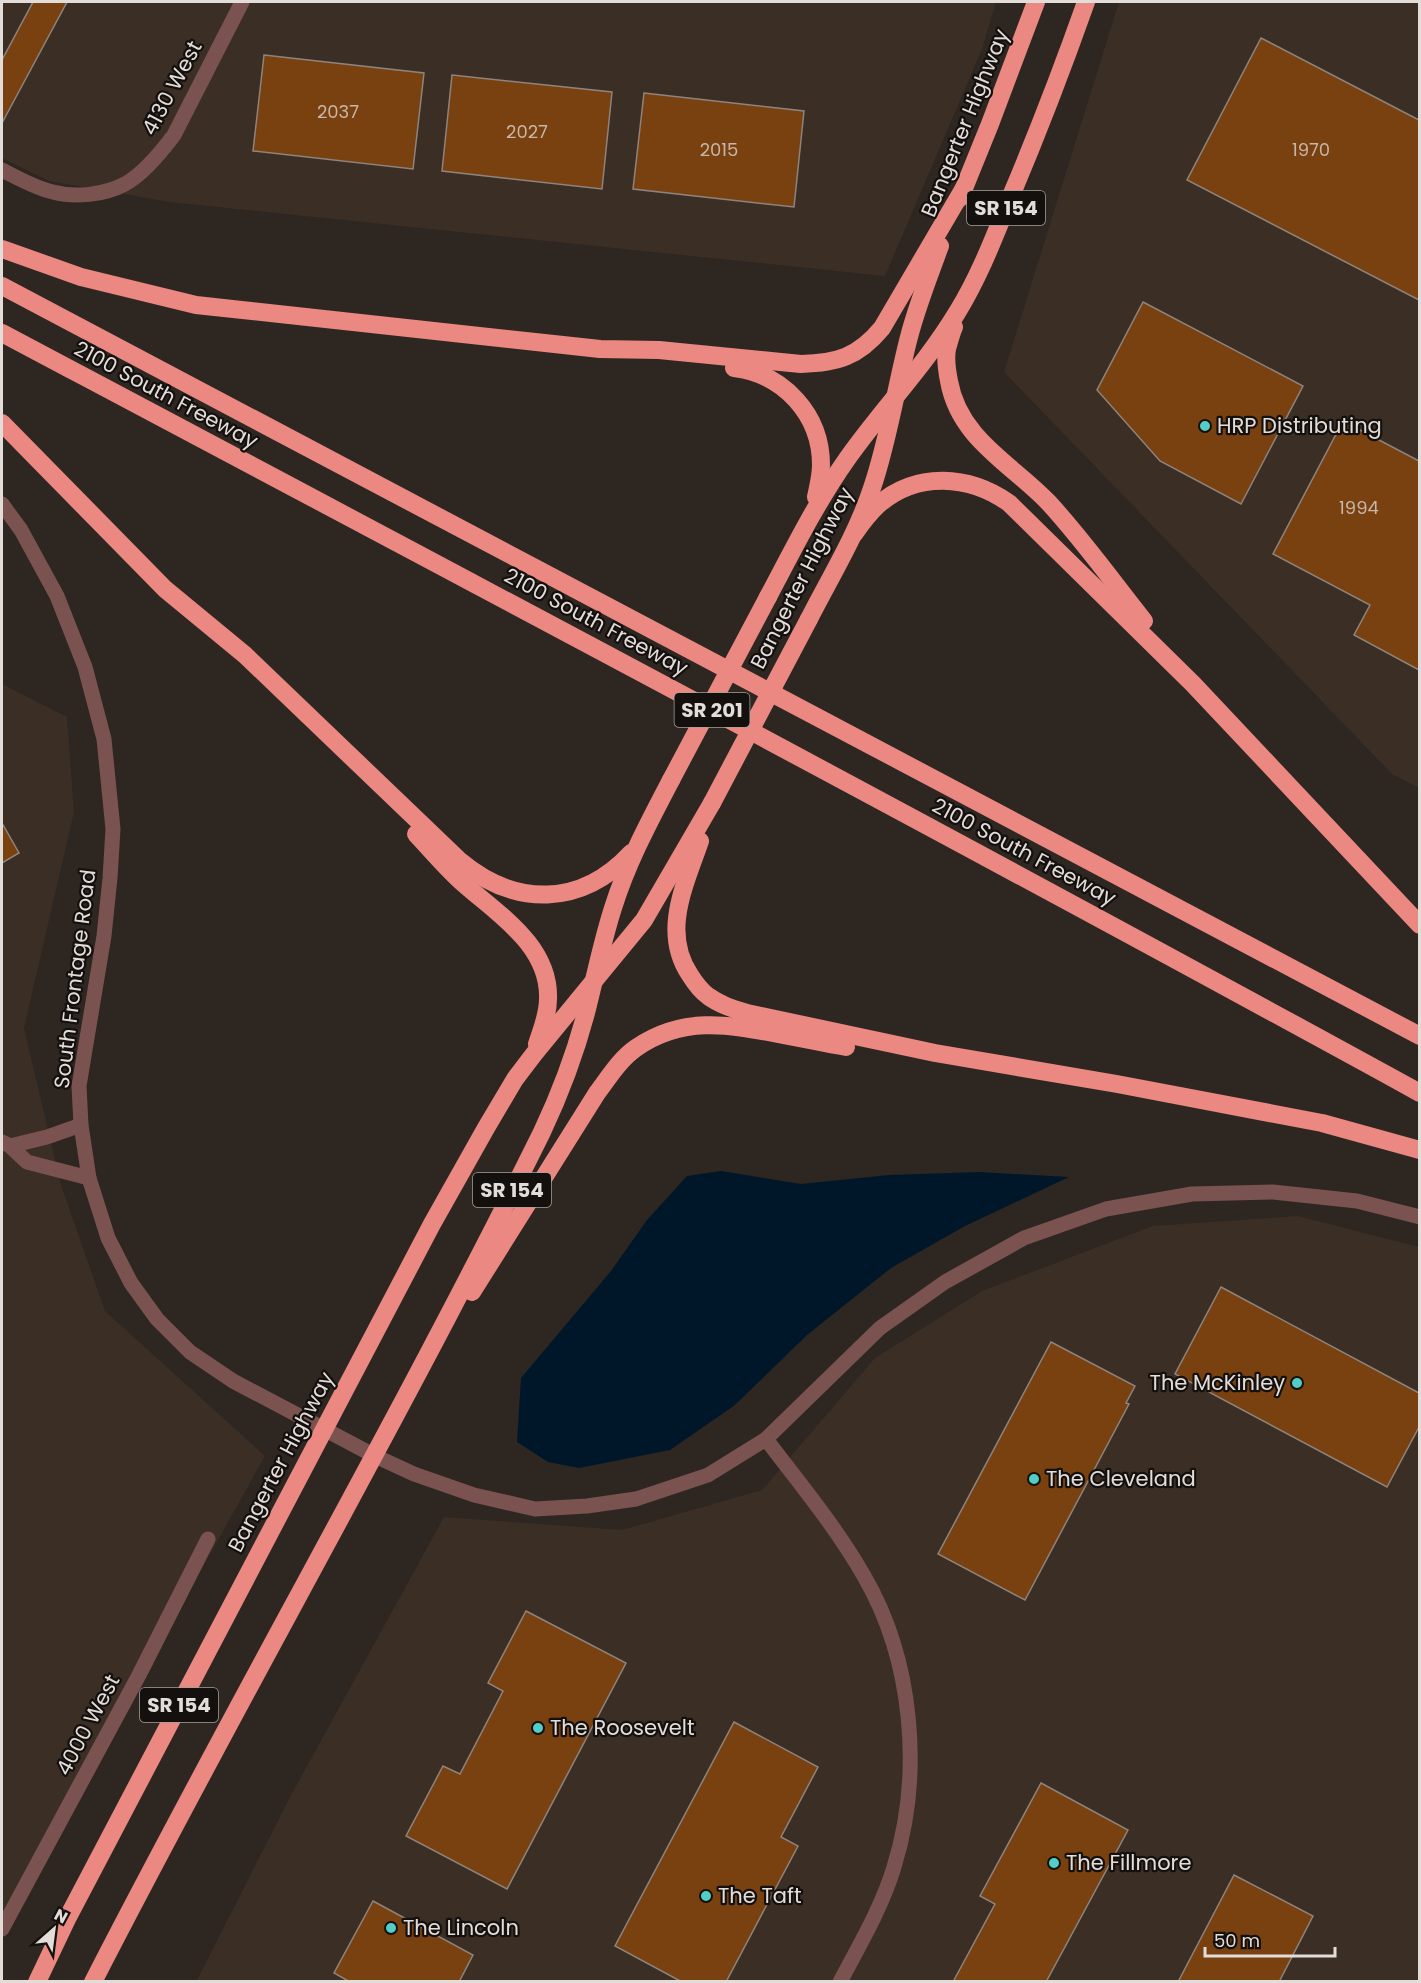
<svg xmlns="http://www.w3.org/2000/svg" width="1421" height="1983" viewBox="0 0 1421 1983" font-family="Poppins,sans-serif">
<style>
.built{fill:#3b2e25}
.water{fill:#001729}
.building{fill:#794010;stroke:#8e847e;stroke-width:1.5}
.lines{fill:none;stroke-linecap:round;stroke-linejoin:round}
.minor{stroke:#7a524f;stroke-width:15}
.highway{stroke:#eb8882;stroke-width:18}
.highway-bridge{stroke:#eb8882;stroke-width:18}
.poi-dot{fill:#54cdc7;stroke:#14100e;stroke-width:2}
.labels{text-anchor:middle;stroke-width:4.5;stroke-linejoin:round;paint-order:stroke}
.number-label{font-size:18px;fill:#c8b6a8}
.shield{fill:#14100e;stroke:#a5a09d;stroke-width:1.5}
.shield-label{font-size:20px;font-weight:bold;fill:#e3ddda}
.street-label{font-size:21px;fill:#e3ddda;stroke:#14100e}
.poi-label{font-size:21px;fill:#e3ddda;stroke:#14100e;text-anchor:start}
</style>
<rect width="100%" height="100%" fill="#2e2621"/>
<g class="built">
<path d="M 2,2 L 996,2 L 982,49 L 885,276 L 170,202 L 49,181 L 2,158 Z"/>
<path d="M 1119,2 L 1419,2 L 1419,788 L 1392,774 L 1004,372 Z"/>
<path d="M 2,684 L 67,717 L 74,812 L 24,1028 L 61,1185 L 105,1311 L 265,1456 L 2,1926 Z"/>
<path d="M 1298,1216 L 1419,1247 L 1419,1981 L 196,1982 L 290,1797 L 444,1517 L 622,1530 L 762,1490 L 875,1358 L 982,1291 L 1153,1226 Z"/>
</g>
<path class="water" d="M 721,1171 L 801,1184 L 889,1175 L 979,1172 L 1069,1177 L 965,1226 L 891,1268 L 807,1335 L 735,1405 L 670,1450 L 579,1468 L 548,1462 L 517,1442 L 521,1378 L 611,1271 L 647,1220 L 687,1176 Z"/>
<g class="building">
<path d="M 33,2 L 67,2 L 2,123 L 2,60 Z"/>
<path d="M 1261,38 L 1419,120 L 1419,300 L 1187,180 Z"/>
<path d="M 264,55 L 424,73 L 413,169 L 253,151 Z"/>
<path d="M 452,75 L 612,92 L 602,189 L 442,171 Z"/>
<path d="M 644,93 L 804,111 L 794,207 L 633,189 Z"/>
<path d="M 1143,302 L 1303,386 L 1241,504 L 1160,461 L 1097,390 Z"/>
<path d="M 1343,421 L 1419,461 L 1419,670 L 1354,635 L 1370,605 L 1273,554 Z"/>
<path d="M 2,823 L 19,853 L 2,863 Z"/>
<path d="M 1221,1287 L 1419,1393 L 1419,1427 L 1387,1487 L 1175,1374 Z"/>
<path d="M 1051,1342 L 1135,1386 L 1126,1403 L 1129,1404 L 1025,1600 L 938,1554 Z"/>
<path d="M 526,1611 L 626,1663 L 507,1889 L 406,1836 L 443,1766 L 460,1774 L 503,1691 L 488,1683 Z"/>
<path d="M 734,1722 L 818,1767 L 781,1837 L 798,1846 L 726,1982 L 682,1982 L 615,1946 Z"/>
<path d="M 1041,1783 L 1128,1830 L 1046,1982 L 953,1982 L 995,1904 L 980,1896 Z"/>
<path d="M 1234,1875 L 1313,1916 L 1279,1982 L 1178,1982 Z"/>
<path d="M 373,1901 L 473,1955 L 459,1982 L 350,1982 L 334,1973 Z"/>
</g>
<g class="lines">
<g class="minor">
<path d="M 2,170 C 18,178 35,188 53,192 C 75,198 104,195 125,184 C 143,174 162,151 174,135 L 242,2"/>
<path d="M 2,504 L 21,530 L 57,596 L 85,667 L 104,739 L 113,829 L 110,878 L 104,936 L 79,1086 L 81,1125 L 89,1178 L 108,1238 L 131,1283 L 157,1319 L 190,1352 L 233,1381 L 375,1456 L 414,1474 L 474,1495 L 535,1509 L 587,1506 L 636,1499 L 708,1475 L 766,1439 L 880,1328 L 945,1282 L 1024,1238 L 1106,1209 L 1192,1194 L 1273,1192 L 1357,1201 L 1420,1217"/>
<path d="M 2,1142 L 10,1146 L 27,1162 L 89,1178"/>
<path d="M 10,1146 L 47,1137 L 81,1125"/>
<path d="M 766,1439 C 800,1484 836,1527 864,1576 C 913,1660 923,1774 894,1867 C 882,1907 860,1944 840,1982"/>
<path d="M 2,1929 L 139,1675 L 208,1539"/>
</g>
<g class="highway">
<path d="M 960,198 L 990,124 L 1036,2"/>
<path d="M 2,249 L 81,277 L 196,305 L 600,349 L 659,350 L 801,364 C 837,363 858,357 882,328 L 964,188"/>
<path d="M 2,286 L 1420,1036"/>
<path d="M 954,327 C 951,334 949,342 947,349 C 945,360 947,371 949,381 C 959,439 1012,464 1049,503 C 1083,540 1113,582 1144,621"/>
<path d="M 2,333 C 475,584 949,835 1420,1093"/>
<path d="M 734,368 C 784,374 821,415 821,465 C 821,476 818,487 816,497"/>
<path d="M 2,423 L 165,589 L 245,655 L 460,861 C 515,907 581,907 631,853"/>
<path d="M 854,534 C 861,524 869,513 878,505 C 917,471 969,475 1009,503 L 1193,684 L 1420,925"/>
<path d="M 768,597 C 793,550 816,503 847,459 C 883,408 925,366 958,311 C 980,275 995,235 1011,196 C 1038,132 1063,67 1086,2"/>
<path d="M 809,619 C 831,576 857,534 872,488 C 889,438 896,387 909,337 C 917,306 929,276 940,246"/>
<path d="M 416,834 C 432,851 447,869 464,884 C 499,915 550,946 548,999 C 548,1015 542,1029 537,1044"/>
<path d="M 700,841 C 685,885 661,932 690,975 C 695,983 701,991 708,996 C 720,1005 734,1009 747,1013 L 935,1053 L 1117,1084 L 1322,1123 L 1420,1150"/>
<path d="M 472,1292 L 597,1093 C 609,1077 620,1059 636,1048 C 682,1016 727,1024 778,1034 C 801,1038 823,1043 846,1047"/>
<path d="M 37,1982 L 68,1917 L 432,1224 L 486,1128 L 515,1079 L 534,1054 L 644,920 L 712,803"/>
<path d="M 93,1982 C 239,1697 400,1419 542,1132 C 560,1094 575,1054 586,1013 C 595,978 602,942 613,908 C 627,863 649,822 671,780"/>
</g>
<g class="highway-bridge">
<path d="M 671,780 L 768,597"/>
<path d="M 712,803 L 809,619"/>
</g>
</g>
<g class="poi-dot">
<circle cx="1205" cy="426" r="6"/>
<circle cx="1297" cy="1383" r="6"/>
<circle cx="1034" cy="1479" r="6"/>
<circle cx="538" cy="1728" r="6"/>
<circle cx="1054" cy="1863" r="6"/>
<circle cx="706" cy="1896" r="6"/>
<circle cx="391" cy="1928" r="6"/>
</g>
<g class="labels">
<g class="number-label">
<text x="338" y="118">2037</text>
<text x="527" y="138">2027</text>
<text x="719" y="156">2015</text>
<text x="1311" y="156">1970</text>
<text x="1359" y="514">1994</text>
</g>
<g class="shield">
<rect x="967" y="191" width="78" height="34" rx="4.5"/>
<rect x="674.5" y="693" width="75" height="34" rx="4.5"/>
<rect x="473" y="1173" width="78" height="34" rx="4.5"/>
<rect x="140" y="1688" width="78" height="34" rx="4.5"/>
</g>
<g class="shield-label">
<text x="1006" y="215">SR 154</text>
<text x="712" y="717">SR 201</text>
<text x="512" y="1197">SR 154</text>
<text x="179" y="1712">SR 154</text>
</g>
<g class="street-label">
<text transform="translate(172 88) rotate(-62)" y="7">4130 West</text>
<text transform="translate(965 123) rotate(-68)" y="7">Bangerter Highway</text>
<text transform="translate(166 395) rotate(28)" y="7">2100 South Freeway</text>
<text transform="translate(802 578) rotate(-63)" y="7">Bangerter Highway</text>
<text transform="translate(596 622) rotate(28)" y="7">2100 South Freeway</text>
<text transform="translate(1024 852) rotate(28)" y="7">2100 South Freeway</text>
<text transform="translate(75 979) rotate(-83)" y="7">South Frontage Road</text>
<text transform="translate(281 1462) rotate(-62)" y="7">Bangerter Highway</text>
<text transform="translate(88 1725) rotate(-62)" y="7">4000 West</text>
</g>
<g class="poi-label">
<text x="1217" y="433">HRP Distributing</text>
<text x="1285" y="1390" text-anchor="end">The McKinley</text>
<text x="1046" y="1486">The Cleveland</text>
<text x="550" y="1735">The Roosevelt</text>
<text x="1066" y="1870">The Fillmore</text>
<text x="718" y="1903">The Taft</text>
<text x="403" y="1935">The Lincoln</text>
</g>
</g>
<rect width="1421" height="1983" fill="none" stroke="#e3ddda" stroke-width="6"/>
<g transform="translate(54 1929) rotate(28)" stroke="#14100e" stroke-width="4.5" paint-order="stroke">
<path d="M0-4.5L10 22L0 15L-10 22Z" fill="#e3ddda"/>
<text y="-9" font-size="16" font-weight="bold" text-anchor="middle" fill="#e3ddda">N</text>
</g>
<path d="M1205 1947v9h130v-9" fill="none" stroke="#e3ddda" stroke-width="3"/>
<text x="1214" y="1947" font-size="18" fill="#e3ddda" stroke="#14100e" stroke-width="4.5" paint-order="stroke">50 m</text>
</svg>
